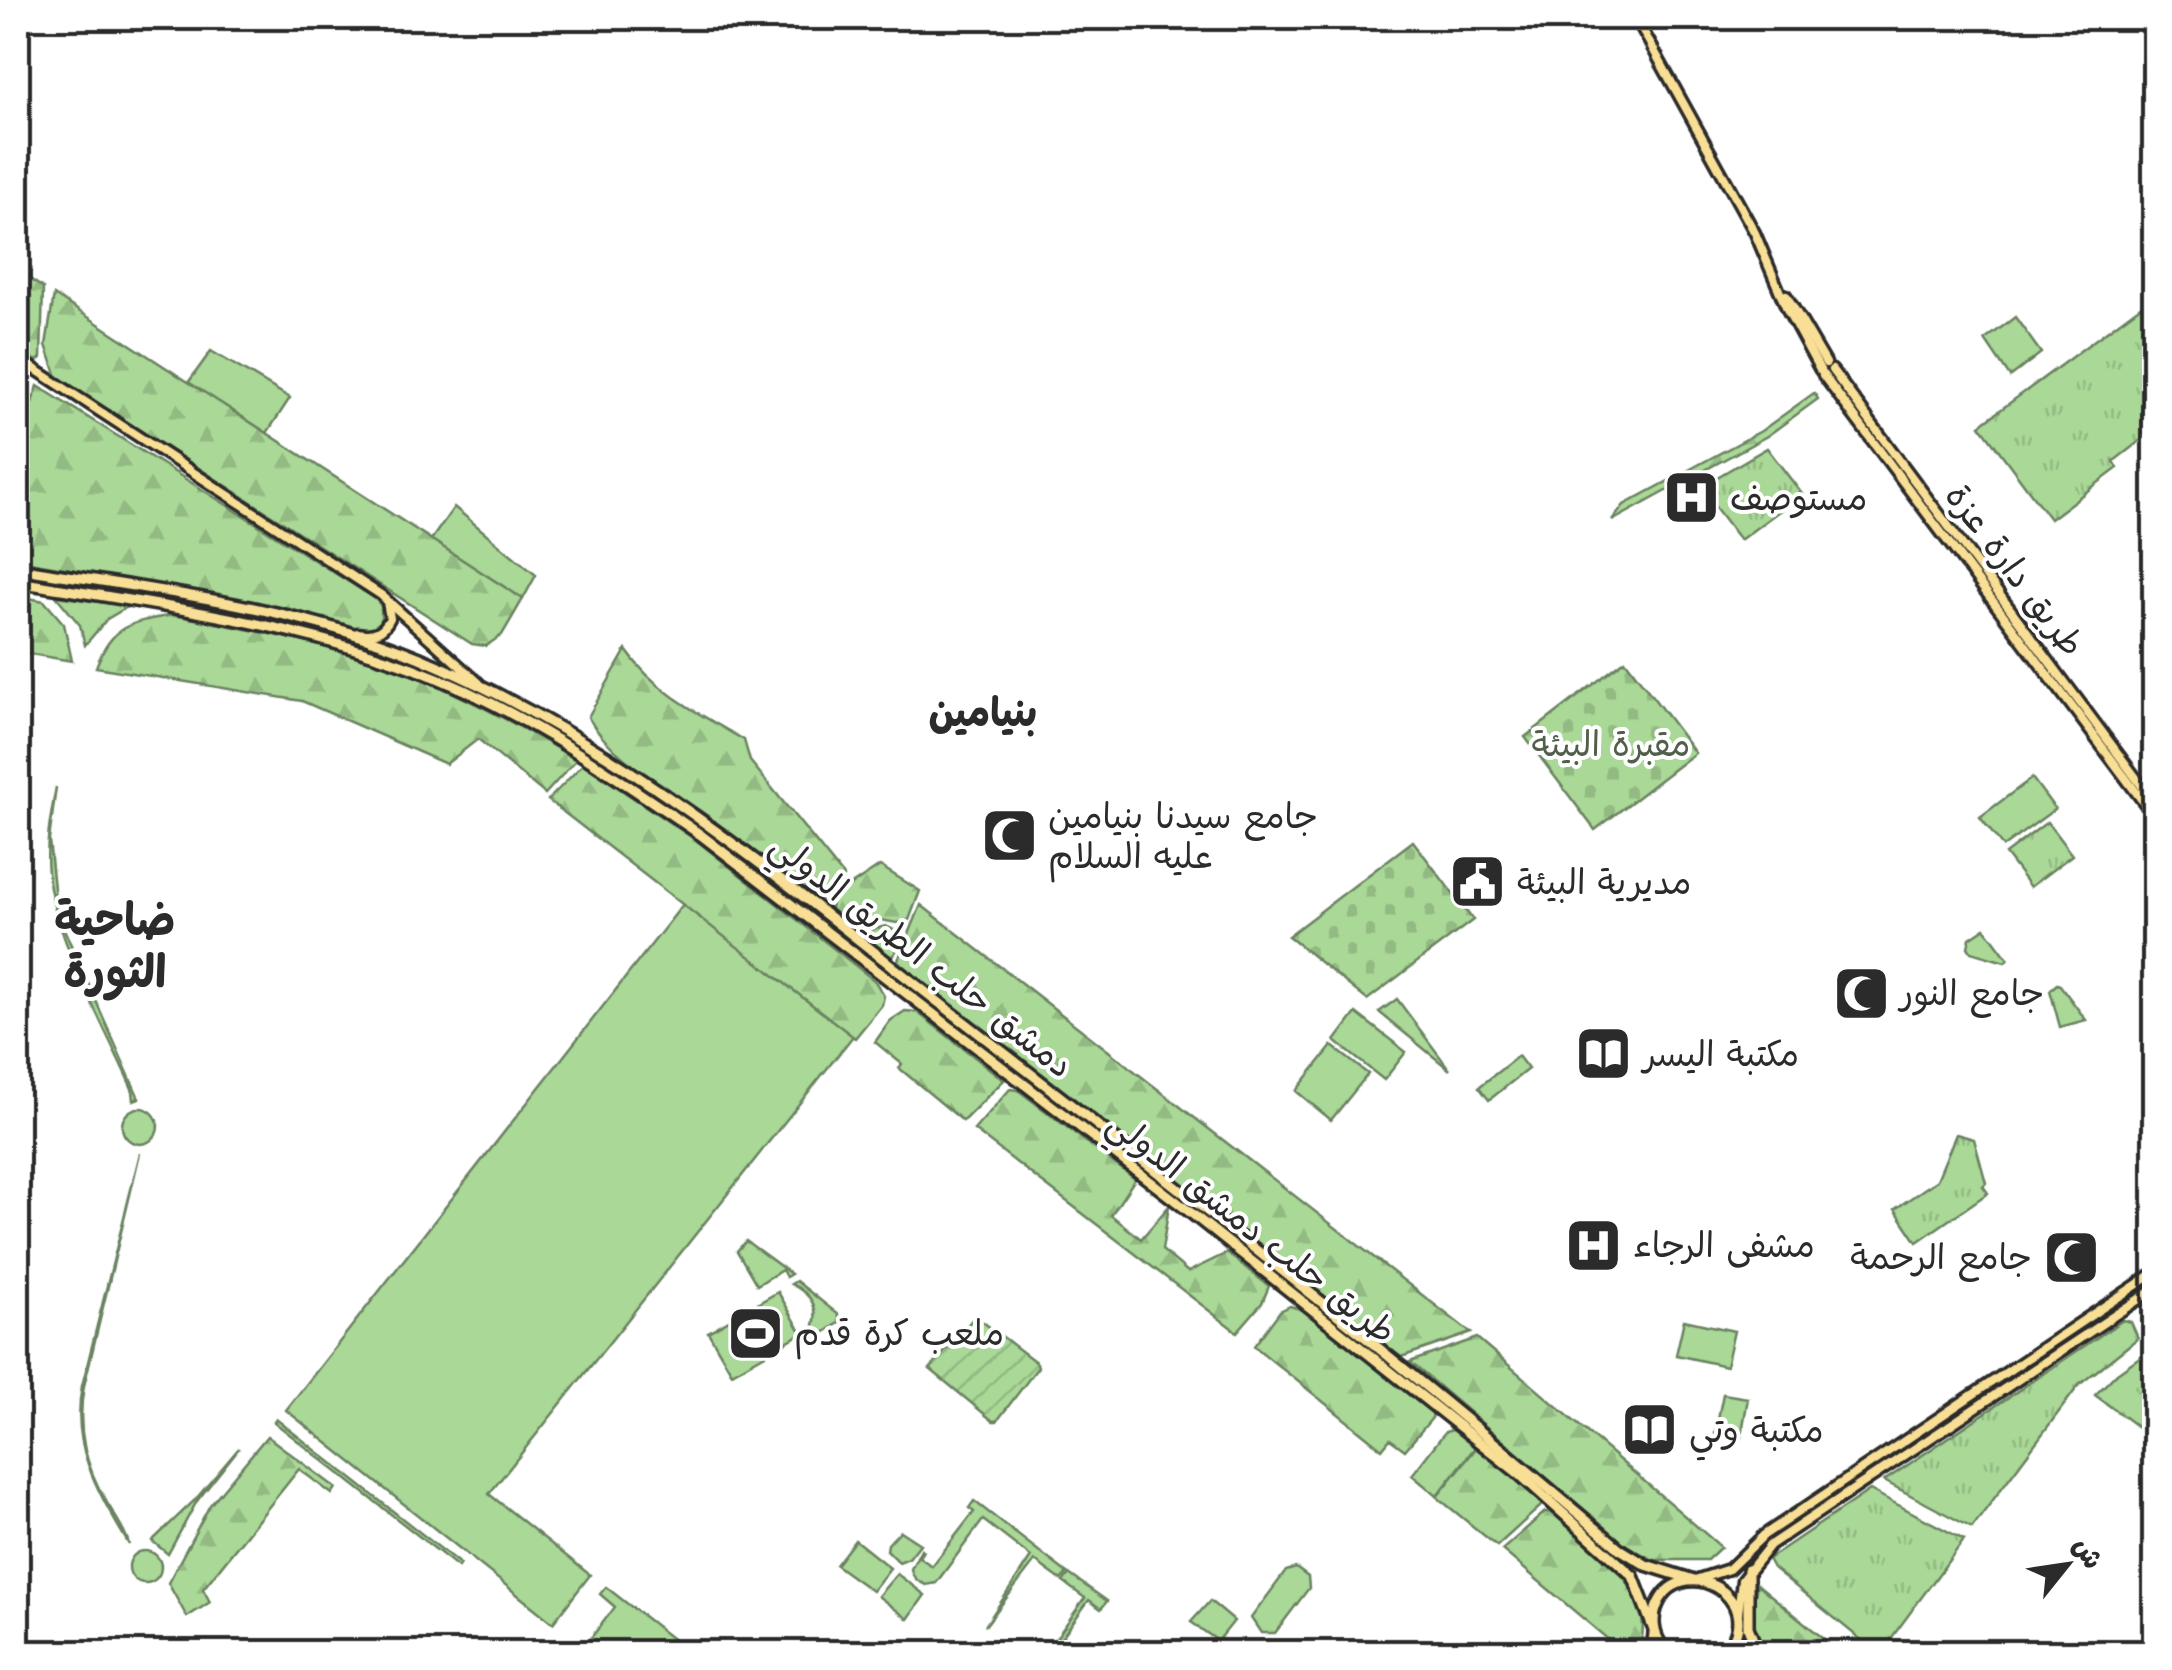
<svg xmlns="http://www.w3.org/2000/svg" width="2172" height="1670" viewBox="0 0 2172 1670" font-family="'Shantell Sans','Playpen Sans Arabic',sans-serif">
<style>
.grass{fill:#a9d897;stroke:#6a8261;stroke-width:2.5}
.forest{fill:url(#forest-firs);stroke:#6a8261;stroke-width:2.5}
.cemetery{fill:url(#cemetery-stones);stroke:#6a8261;stroke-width:2.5}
.park{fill:url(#park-tufts);stroke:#6a8261;stroke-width:2.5}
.garden{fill:url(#garden-furrows);stroke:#6a8261;stroke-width:2.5}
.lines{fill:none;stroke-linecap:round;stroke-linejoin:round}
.major-casing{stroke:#2b2b2b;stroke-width:15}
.highway-casing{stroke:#2b2b2b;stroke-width:16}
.major{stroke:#f9df96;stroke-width:8}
.highway{stroke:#f9df96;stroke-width:9}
.labels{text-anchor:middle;stroke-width:8;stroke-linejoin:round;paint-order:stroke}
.poi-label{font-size:35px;fill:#2b2b2b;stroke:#fff;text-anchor:start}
.street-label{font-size:35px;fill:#2b2b2b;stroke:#fff}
.park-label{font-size:35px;fill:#515f4b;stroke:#fff}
.quarter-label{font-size:40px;font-weight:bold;fill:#2b2b2b;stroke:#fff}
.district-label{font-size:45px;font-weight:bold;fill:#2b2b2b;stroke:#fff}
</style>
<defs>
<pattern id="forest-firs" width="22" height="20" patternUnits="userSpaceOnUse" patternTransform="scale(2.5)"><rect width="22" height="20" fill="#a9d897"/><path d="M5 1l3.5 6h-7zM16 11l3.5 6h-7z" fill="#92ba82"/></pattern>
<pattern id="cemetery-stones" width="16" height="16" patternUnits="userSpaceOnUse" patternTransform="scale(2.5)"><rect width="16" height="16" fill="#a9d897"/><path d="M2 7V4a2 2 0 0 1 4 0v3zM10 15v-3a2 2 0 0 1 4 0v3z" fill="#92ba82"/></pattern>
<pattern id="park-tufts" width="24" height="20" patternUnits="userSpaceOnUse" patternTransform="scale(2.5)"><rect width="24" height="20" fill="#a9d897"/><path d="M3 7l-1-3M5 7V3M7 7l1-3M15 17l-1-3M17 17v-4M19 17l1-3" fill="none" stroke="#92ba82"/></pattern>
<pattern id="garden-furrows" width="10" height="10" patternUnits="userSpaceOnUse" patternTransform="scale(2.5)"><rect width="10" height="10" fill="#a9d897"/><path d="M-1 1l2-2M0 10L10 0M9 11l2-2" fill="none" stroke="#92ba82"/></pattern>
</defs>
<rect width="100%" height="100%" fill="#fff"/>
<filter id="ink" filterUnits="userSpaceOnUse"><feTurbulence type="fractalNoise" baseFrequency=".01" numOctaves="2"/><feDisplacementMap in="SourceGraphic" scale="20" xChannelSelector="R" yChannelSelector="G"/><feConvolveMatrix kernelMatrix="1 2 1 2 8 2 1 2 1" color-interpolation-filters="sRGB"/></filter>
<g filter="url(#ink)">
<g class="grass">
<path d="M 2015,317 L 2041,353 L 2010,377 L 1985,340 Z"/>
<path d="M 211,351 L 290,398 L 267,433 L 188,383 Z"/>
<path d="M 454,507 L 536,575 L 523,599 L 431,540 Z"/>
<path d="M 56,596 L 129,606 L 107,619 L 85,645 L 80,625 Z"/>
<path d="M 2032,778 L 2055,809 L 2003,847 L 1980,817 Z"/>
<path d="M 56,787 L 49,840 L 55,898 L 64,929 L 139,1098 L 134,1100 L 133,1091 C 107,1031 53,935 48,873 C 45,844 51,815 56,787 Z"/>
<path d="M 684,903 L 853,1036 L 489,1494 L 590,1575 L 553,1623 L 286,1410 Z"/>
<path d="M 1985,928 L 2008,959 L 2005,962 L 1971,952 L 1968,947 L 1970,938 Z"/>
<path d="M 2057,984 L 2060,985 L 2086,1020 L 2060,1027 L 2050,990 Z"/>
<path d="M 1397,999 L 1450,1070 L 1379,1012 Z"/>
<path d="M 1356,1013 L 1406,1052 L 1384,1080 L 1335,1041 Z"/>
<path d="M 1332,1046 L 1368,1074 L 1331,1120 L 1296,1091 Z"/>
<path d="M 1518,1056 L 1528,1069 L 1489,1100 L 1479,1087 Z"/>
<circle cx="140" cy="1126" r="18"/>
<path d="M 140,1153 L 84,1386 C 76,1429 85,1466 107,1503 C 115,1516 127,1533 129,1545 C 99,1493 70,1448 82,1386 Z"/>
<path d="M 746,1241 L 791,1274 L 786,1277 L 782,1270 L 757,1285 L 737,1251 Z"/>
<path d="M 796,1281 L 839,1315 L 839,1323 L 815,1339 L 811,1333 C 822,1310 812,1294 791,1284 Z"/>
<path d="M 778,1292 L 802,1333 L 732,1373 L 708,1332 Z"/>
<path d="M 1684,1320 L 1734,1331 L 1726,1366 L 1676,1355 Z"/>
<path d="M 2003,1380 L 2004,1383 L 1768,1542 L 1746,1566 L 1743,1564 L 1766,1539 Z"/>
<path d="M 1723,1394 L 1748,1398 L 1741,1438 L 1715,1433 Z"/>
<path d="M 276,1419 L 460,1564 L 458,1567 L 274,1422 Z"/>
<path d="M 1456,1429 L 1476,1446 L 1437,1496 L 1412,1475 L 1445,1432 Z"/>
<path d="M 239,1448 L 197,1501 L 168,1554 L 152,1541 L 195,1500 Z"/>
<path d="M 974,1501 L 1067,1573 L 1061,1580 L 1035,1561 L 985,1626 L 1031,1557 L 983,1520 L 936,1583 L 926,1585 C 917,1581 913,1578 911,1569 L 921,1549 L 923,1551 L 919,1557 L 932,1566 L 974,1512 L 969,1508 Z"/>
<path d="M 900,1531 L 920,1544 L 909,1558 L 899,1562 L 887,1550 L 888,1544 Z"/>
<path d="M 855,1540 L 890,1568 L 872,1591 L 836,1565 Z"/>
<circle cx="145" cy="1567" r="16"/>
<path d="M 1296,1568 L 1308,1577 L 1309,1588 L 1275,1633 L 1261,1633 L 1251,1618 L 1286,1571 Z"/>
<path d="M 897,1574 L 925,1595 L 908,1619 L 878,1596 Z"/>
<path d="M 1069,1574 L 1107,1601 L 1101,1609 L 1089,1600 L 1051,1652 L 1046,1652 L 1085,1598 L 1063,1582 Z"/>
<path d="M 606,1587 L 689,1652 L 589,1652 L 583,1648 L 615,1607 L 600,1594 Z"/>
<path d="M 1210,1601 L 1234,1621 L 1218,1641 L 1191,1622 Z"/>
</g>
<g class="forest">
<path d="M 18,271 L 43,288 L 41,358 L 37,361 L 18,351 Z"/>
<path d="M 54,295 L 523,599 L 502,635 L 486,646 L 472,644 L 57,377 L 46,345 Z"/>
<path d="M 38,386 L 376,599 L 381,606 L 381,622 L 368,631 L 253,601 L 18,560 L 18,441 Z"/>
<path d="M 1814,393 L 1818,399 L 1767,436 L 1612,521 L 1624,505 L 1761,431 Z"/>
<path d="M 18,596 L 44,601 L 64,624 L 72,661 L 18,652 Z"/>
<path d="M 173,615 C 254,630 335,645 412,675 C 470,698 524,728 576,760 L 545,794 L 478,739 L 446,764 L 302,701 L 96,667 C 112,624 132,622 173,615 Z"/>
<path d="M 626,650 C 656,693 700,714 744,740 L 750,761 L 844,877 L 817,902 C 783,875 749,846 713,820 C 672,789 614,763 588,717 Z"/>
<path d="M 583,764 L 697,841 L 875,981 L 884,996 L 882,1005 L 855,1038 L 548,800 Z"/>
<path d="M 880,866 L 920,891 L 909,920 L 897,923 L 875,919 L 856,933 L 831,913 L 832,898 Z"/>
<path d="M 921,905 L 1471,1333 L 1401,1357 L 896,965 Z"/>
<path d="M 886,926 L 904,935 L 891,961 L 870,944 L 873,929 Z"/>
<path d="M 905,1011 L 917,1012 L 1004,1080 L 963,1121 L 899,1068 L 902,1064 L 875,1042 L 890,1021 Z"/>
<path d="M 1010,1089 L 1018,1090 L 1135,1179 L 1111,1215 L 1141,1239 L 1169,1206 L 1162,1250 L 1188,1272 L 1227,1253 L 1269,1286 L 1262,1303 L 1237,1332 L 974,1130 Z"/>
<path d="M 1290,1306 L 1303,1310 L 1433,1412 L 1432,1418 L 1405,1450 L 1390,1439 L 1382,1449 L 1254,1346 L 1280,1311 Z"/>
<path d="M 1477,1338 L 1721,1547 L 1707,1560 L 1654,1560 L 1627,1546 L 1410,1362 Z"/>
<path d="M 267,1436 L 336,1488 L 332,1494 L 299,1469 L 203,1589 L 210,1602 L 187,1617 L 168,1583 L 210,1505 Z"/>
<path d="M 1477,1447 L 1536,1496 L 1542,1505 L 1497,1546 L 1437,1497 Z"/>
<path d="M 1545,1512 L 1553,1512 C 1593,1548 1662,1590 1638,1652 L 1623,1652 L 1502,1550 Z"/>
<path d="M 1757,1584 L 1840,1652 L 1763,1652 L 1751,1619 Z"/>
</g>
<g class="cemetery">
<path d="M 1625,660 L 1695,753 L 1595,830 L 1525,737 Z"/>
<path d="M 1413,841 L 1473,920 L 1367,1000 L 1288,936 Z"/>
</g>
<g class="park">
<path d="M 2154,296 L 2154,439 L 2149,434 L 2114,461 L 2118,468 L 2050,519 L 1980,425 Z"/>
<path d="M 1767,448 L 1802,494 L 1740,540 L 1700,487 Z"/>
<path d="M 2047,822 L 2072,855 L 2030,887 L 2005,854 Z"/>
<path d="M 1956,1134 L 1974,1139 L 1986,1183 L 1983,1186 L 1988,1193 L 1917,1242 L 1895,1209 L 1937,1180 Z"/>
<path d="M 2123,1320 L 2131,1322 L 2138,1338 L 2079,1385 L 1972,1528 L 1884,1481 Z"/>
<path d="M 2144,1354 L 2154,1356 L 2154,1439 L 2095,1395 L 2117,1373 Z"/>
<path d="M 1870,1490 L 1964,1540 L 1881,1652 L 1876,1652 L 1773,1568 L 1768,1559 Z"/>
</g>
<path class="garden" d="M 975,1316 L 1037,1363 L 1038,1367 L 997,1421 L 993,1421 L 930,1369 Z"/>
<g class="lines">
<defs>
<g id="major">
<path d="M 1636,18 L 1755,233 L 1787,309 L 1820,370"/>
<path d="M 1786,295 L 1826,363"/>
<path d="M 18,358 L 381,595 L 479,683"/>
<path d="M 1832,370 L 2154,802"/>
<path d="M 1823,375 L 2154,816"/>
<path d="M 358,633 C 374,636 383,632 390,618 L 387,602"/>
<path d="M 1695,1580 L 1729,1569 L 1764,1535 L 2154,1273"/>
<path d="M 1738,1613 L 1742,1580 L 1770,1545 L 2154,1289"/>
<path d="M 1651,1652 L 1654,1630"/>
</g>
<g id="highway">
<path d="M 18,568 C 152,590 293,605 420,658 C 620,742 776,877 946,1008 C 1174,1184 1401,1361 1620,1549 L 1646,1565 L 1694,1580"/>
<path d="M 18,582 C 151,604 284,621 412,668 C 517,707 609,772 701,835 L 1181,1205 L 1518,1473 L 1633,1576 L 1654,1630"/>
<path d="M 1748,1570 L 1748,1627 L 1758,1652"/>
<path d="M 1667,1652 C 1656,1640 1651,1625 1656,1609 C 1677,1548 1772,1597 1725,1652"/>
</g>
</defs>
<use href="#major" class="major-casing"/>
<use href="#highway" class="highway-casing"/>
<use href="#major" class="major"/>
<use href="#highway" class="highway"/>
</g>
</g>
<defs>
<symbol id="hospital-square" viewBox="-11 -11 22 22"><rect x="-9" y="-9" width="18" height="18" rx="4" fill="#2b2b2b" stroke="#fff"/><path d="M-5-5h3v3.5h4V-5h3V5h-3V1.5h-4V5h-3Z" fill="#fff"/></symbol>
<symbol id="mosque-square" viewBox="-11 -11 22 22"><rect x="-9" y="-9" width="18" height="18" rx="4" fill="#2b2b2b" stroke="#fff"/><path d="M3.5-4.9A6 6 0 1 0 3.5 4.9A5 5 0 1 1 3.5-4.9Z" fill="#fff"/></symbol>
<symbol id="civic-square" viewBox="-11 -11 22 22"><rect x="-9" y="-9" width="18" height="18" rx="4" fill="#2b2b2b" stroke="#fff"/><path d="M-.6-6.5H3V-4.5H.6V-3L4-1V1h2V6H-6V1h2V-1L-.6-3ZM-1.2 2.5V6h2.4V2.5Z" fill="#fff"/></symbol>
<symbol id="library-square" viewBox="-11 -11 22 22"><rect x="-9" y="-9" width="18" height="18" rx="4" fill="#2b2b2b" stroke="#fff"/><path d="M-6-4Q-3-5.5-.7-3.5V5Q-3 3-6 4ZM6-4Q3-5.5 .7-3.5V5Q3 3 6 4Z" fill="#fff"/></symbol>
<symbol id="stadium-square" viewBox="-11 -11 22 22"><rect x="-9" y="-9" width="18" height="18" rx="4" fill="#2b2b2b" stroke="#fff"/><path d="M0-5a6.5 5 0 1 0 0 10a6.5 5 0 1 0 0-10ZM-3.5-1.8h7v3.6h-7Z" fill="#fff"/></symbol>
</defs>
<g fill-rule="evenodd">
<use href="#hospital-square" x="1660" y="466" width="63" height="63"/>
<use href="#mosque-square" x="978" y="804" width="63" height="63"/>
<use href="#civic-square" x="1446" y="850" width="63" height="63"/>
<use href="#mosque-square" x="1830" y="962" width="63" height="63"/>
<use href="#library-square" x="1572" y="1022" width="63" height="63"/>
<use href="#hospital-square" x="1562" y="1214" width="63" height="63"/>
<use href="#mosque-square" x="2040" y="1226" width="63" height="63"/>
<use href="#stadium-square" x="724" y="1302" width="63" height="63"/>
<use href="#library-square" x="1618" y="1398" width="63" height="63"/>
</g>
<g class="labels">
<g class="poi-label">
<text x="1730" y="510">مستوصف</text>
<text x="1048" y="828">جامع سيدنا بنيامين<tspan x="1048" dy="40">عليه السلام</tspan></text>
<text x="1517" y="894">مديرية البيئة</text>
<text x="1900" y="1005">جامع النور</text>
<text x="1643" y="1066">مكتبة اليسر</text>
<text x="1633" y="1257">مشفى الرجاء</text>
<text x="2032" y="1269" text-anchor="end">جامع الرحمة</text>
<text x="794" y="1345">ملعب كرة قدم</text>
<text x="1689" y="1442">مكتبة وتي</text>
</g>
<g class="street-label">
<text transform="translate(2015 570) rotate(53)" y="12">طريق دارة عزة</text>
<text transform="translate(922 955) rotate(38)" y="12">دمشق حلب الطريق الدولي</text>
<text transform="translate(1252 1227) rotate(38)" y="12">طريق حلب دمشق الدولي</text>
</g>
<g class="park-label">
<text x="1611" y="756">مقبرة البيئة</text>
</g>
<g class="quarter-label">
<text x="983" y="726">بنيامين</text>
</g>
<g class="district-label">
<text x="115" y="935">ضاحية<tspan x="115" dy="52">الثورة</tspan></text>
</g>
</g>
<rect width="2172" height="1670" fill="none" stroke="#fff" stroke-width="60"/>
<rect x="30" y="30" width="2112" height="1610" fill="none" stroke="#2b2b2b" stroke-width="4" filter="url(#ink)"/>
<g transform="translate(2067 1565) rotate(60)" stroke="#ffffff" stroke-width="8" paint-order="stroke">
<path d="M0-8L18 38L0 25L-18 38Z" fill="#2b2b2b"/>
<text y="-15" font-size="28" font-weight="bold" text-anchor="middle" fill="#2b2b2b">ش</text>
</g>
</svg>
